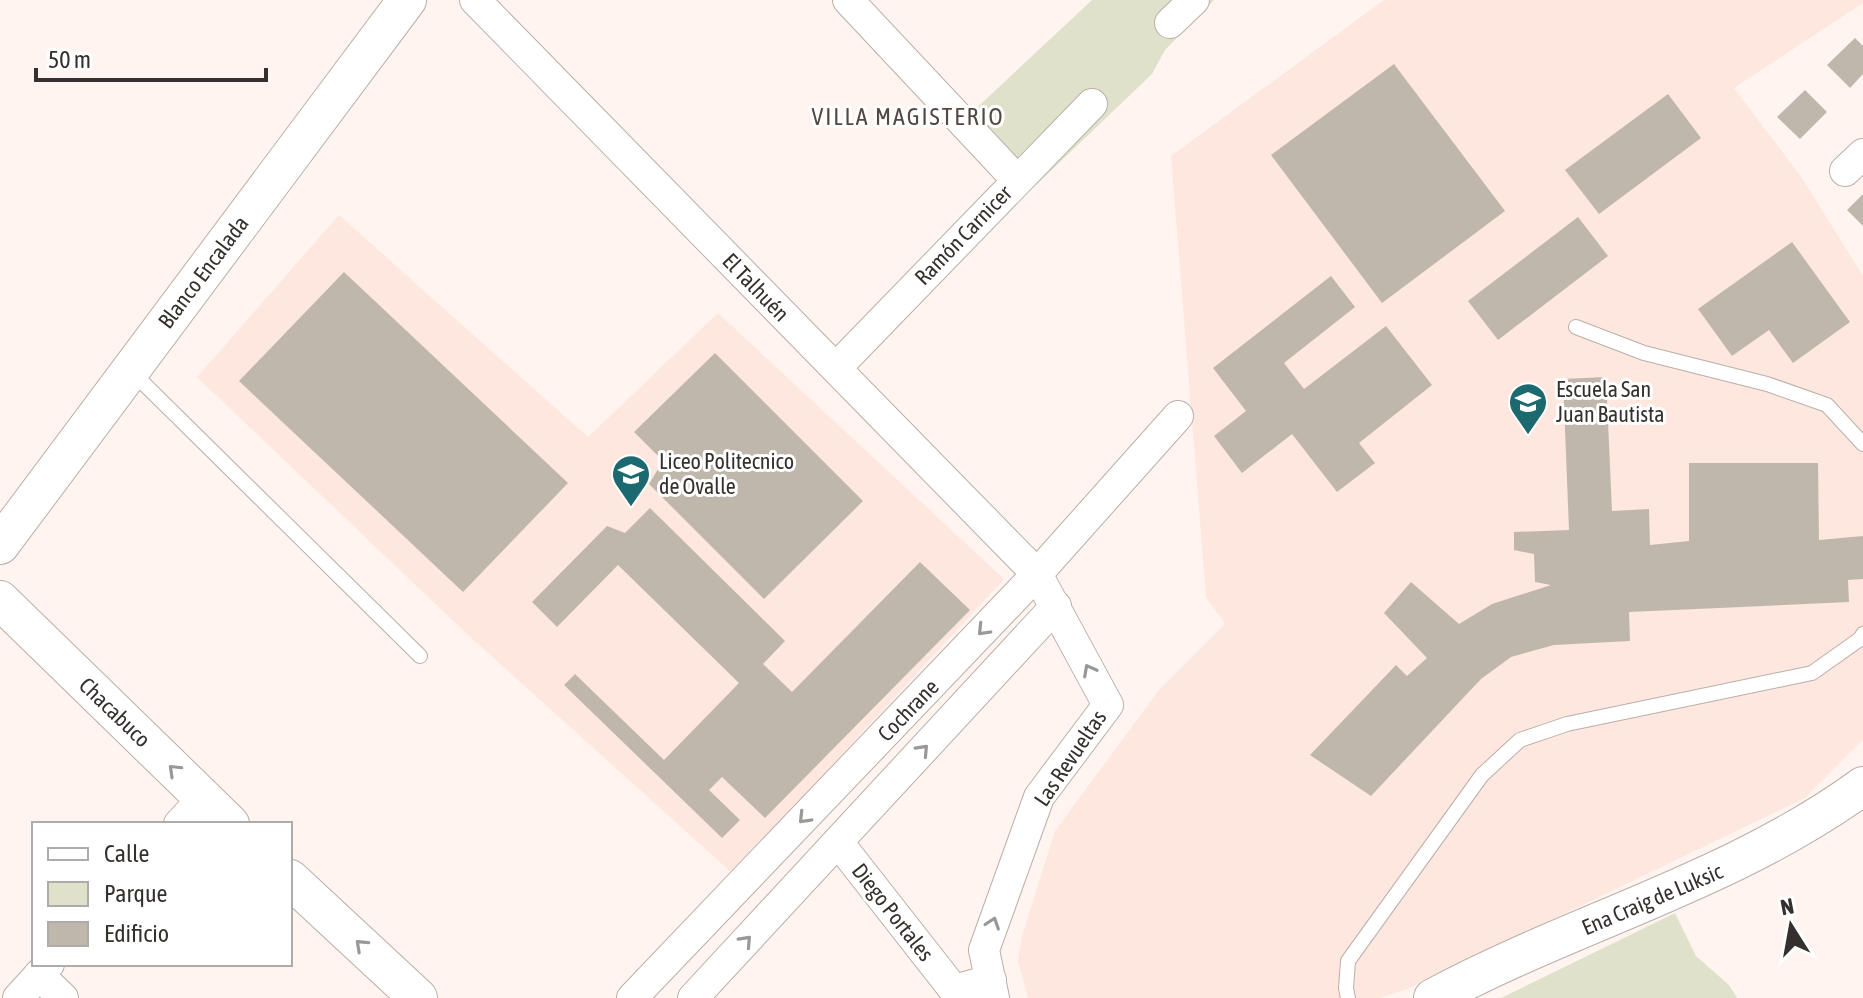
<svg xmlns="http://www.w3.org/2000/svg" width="1863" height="998" viewBox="0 0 1863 998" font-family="'Asap Condensed',sans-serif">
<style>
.built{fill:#fde7de}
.green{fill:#e0e1ca}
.building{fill:#bfb7ac}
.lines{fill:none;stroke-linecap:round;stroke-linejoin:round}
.service-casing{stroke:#bbaea8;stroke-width:16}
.minor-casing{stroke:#bbaea8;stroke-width:32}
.tertiary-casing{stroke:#bbaea8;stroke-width:40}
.service{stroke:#fff;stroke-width:14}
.minor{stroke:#fff;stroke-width:30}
.tertiary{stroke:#fff;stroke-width:38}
.oneway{stroke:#9a9896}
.labels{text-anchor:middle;stroke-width:6;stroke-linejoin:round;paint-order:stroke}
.street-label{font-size:22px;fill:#35302e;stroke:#fff}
.poi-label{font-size:22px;fill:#35302e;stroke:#fff;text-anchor:start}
.neighbourhood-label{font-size:24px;letter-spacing:2px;fill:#534843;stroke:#fff}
</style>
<rect width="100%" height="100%" fill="#fff4ef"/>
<g class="built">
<path d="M 1384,0 L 1863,0 L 1863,3 L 1734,88 L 1802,178 L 1863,276 L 1863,740 L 1805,798 L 1405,990 L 1379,998 L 1028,998 L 1018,961 L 1022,936 L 1055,831 L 1159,690 L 1225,624 L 1206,597 L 1171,156 Z"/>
<path d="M 339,215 L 588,437 L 718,313 L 1004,579 L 732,873 L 466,633 L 197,377 Z"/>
</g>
<g class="green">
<path d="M 1092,0 L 1214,0 L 1165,50 L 1152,74 L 1036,185 L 968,116 Z"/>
<path d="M 1675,913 L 1696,956 L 1729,985 L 1737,998 L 1501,998 Z"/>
</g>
<g class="building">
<path d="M 1855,38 L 1863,46 L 1863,74 L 1850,88 L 1827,65 Z"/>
<path d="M 1394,64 L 1505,211 L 1382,303 L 1271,155 Z"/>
<path d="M 1805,90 L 1827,112 L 1800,139 L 1777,117 Z"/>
<path d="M 1668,94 L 1701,138 L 1599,214 L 1565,170 Z"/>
<path d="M 1863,194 L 1863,226 L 1847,210 Z"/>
<path d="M 1578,217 L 1608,256 L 1498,340 L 1468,301 Z"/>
<path d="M 1792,242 L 1850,322 L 1793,363 L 1769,330 L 1732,356 L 1698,309 Z"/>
<path d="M 344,272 L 568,483 L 463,592 L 239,381 Z"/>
<path d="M 1331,276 L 1355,307 L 1284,363 L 1304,389 L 1386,326 L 1432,385 L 1359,443 L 1375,463 L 1337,492 L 1292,434 L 1242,473 L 1214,436 L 1246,411 L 1213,368 Z"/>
<path d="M 715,353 L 863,501 L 764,599 L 649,484 L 663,461 L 634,432 Z"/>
<path d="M 1606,377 L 1612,511 L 1649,509 L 1650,545 L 1689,541 L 1689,463 L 1818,463 L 1819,540 L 1863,536 L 1863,579 L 1848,580 L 1849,602 L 1629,612 L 1630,641 L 1554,645 L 1511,657 L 1481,679 L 1371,796 L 1310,755 L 1396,665 L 1407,676 L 1427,658 L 1384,613 L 1411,582 L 1459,624 L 1492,604 L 1551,585 L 1535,582 L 1534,554 L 1514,550 L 1514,532 L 1569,530 L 1563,379 Z"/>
<path d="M 650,508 L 785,641 L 763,664 L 792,692 L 920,562 L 970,610 L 765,818 L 722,777 L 709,790 L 740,820 L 722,838 L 564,685 L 575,674 L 664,760 L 739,683 L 618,565 L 557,627 L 532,602 L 607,526 L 625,533 Z"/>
</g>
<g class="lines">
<defs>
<g id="service">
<path d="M 1576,327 L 1644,353 L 1767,384 L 1827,405 L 1863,444"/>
<path d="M 130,370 L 420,656"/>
<path d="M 1348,998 L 1346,988 L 1348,961 L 1482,775 L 1520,740 L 1567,724 L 1812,673 L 1860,639 L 1863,634"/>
</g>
<g id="minor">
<path d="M 475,0 L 1037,574 L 1108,705 L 1039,797 L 984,950 L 994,998"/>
<path d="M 848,0 L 1017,180"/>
<path d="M 1170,23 L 1194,0"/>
<path d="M 1845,171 L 1863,154"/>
<path d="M 836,368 L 1092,104"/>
<path d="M 179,824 L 203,798"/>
<path d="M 838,842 L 954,990 L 991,980"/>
<path d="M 39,975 L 63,998"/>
<path d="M 18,998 L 49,964"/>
<path d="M 632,998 L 1037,574 L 1178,416"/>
<path d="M 693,998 L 1056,606"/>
</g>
<g id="tertiary">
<path d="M 0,545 L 407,0"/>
<path d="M 0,600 L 230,824"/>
<path d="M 290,879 L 418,998"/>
<path d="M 1433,998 C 1574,922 1733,881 1863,786"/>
</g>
</defs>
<use href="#service" class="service-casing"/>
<use href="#minor" class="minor-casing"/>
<use href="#tertiary" class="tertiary-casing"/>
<use href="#service" class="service"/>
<use href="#minor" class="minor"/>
<use href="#tertiary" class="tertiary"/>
</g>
<defs><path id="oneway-chevron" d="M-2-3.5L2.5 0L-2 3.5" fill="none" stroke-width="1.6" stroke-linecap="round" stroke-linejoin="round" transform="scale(2)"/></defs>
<g class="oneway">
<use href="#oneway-chevron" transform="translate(983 630) rotate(134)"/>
<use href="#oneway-chevron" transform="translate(1089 670) rotate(-118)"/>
<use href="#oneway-chevron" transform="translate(923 750) rotate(-47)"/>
<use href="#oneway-chevron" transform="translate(174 770) rotate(-136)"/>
<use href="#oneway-chevron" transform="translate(804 818) rotate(134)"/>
<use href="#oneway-chevron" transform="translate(993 923) rotate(-71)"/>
<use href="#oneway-chevron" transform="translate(746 941) rotate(-47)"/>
<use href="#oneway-chevron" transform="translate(361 945) rotate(-137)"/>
</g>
<defs>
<symbol id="school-pin" viewBox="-11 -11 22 30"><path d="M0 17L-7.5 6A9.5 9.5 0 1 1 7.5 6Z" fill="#1d6970" stroke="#fff"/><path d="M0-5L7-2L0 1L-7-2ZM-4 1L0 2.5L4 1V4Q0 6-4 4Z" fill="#fff"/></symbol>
</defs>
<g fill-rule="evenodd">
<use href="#school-pin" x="1506" y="380" width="44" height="60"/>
<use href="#school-pin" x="609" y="452" width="44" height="60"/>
</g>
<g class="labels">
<g class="street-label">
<text transform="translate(963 235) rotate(-46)" y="8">Ramón Carnicer</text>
<text transform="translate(203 272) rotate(-53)" y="8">Blanco Encalada</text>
<text transform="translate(756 287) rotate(46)" y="8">El Talhuén</text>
<text transform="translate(908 710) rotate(-46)" y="8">Cochrane</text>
<text transform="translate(115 712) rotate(44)" y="8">Chacabuco</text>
<text transform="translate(1070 758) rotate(-56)" y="8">Las Revueltas</text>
<text transform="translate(1652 899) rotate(-23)" y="8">Ena Craig de Luksic</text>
<text transform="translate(893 912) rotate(52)" y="8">Diego Portales</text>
</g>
<g class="poi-label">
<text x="1556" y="397">Escuela San<tspan x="1556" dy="25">Juan Bautista</tspan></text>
<text x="659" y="469">Liceo Politecnico<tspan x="659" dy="25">de Ovalle</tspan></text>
</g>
<g class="neighbourhood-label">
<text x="908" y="125">VILLA MAGISTERIO</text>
</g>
</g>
<rect x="32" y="822" width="260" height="144" fill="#ffffff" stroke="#aeacab" stroke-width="2"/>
<rect x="48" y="848" width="40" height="12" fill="#ffffff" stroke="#aeacab" stroke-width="2"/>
<text x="104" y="862" font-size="24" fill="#35302e">Calle</text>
<rect x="48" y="882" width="40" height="24" fill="#e0e1ca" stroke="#aeacab" stroke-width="2"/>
<text x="104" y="902" font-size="24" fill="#35302e">Parque</text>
<rect x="48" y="922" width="40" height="24" fill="#bfb7ac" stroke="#aeacab" stroke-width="2"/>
<text x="104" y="942" font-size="24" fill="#35302e">Edificio</text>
<g transform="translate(1791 926) rotate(349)" stroke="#ffffff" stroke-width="6" paint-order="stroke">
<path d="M0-6L14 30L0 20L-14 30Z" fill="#35302e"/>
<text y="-12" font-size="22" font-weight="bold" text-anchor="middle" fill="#35302e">N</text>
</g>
<path d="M36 68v12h230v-12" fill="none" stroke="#35302e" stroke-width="4"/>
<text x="48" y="68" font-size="24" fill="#35302e" stroke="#ffffff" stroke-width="6" paint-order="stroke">50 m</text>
</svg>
